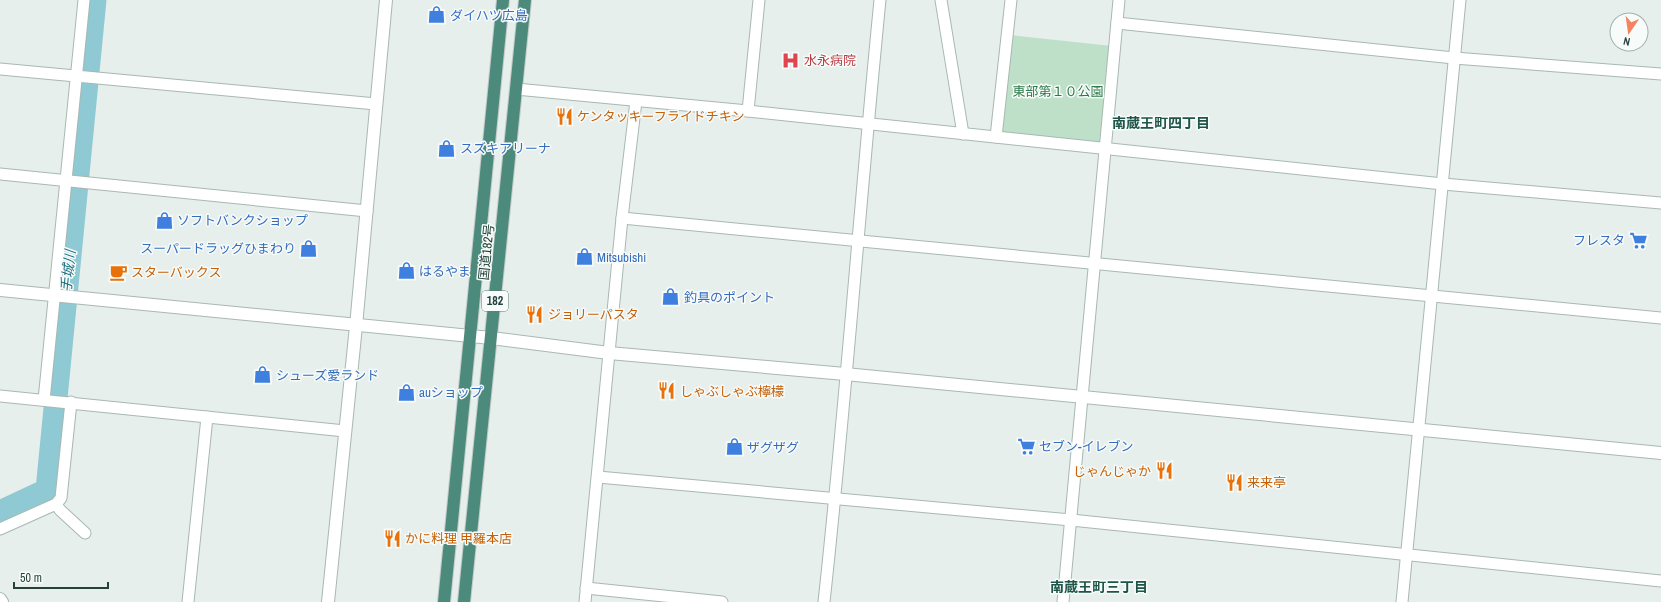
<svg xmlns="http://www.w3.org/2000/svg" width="1661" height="602" viewBox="0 0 1661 602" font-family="'Archivo Narrow','Noto Sans JP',sans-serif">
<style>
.green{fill:#bfe0c8}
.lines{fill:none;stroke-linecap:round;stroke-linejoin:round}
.river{stroke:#8ec9d4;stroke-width:23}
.minor-casing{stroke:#a8b8b2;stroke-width:13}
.tertiary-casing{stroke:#a8b8b2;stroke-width:14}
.trunk-casing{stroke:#c2cac8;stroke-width:14}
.minor{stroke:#fff;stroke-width:11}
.tertiary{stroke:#fff;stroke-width:12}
.trunk{stroke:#4c8a7c;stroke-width:12}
.labels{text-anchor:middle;stroke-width:3;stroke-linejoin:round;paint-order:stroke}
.shield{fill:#f7fbf9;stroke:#637a73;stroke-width:1}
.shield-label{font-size:12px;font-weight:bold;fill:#24423a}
.shop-label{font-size:13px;fill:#366cbe;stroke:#f7fbf9;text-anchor:start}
.health-label{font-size:13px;fill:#be3a42;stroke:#f7fbf9;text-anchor:start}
.park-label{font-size:13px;fill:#2d7a4b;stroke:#f7fbf9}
.food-label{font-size:13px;fill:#c56008;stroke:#f7fbf9;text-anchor:start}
.street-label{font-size:13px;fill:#24423a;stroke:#f7fbf9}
.neighbourhood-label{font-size:14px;font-weight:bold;fill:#1f5548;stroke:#f7fbf9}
.water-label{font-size:14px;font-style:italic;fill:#1c6f80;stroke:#f7fbf9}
</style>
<rect width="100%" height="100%" fill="#e6efeb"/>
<path class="green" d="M 1010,35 L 1112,46 L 1104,146 L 999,135 Z"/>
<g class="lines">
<path class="river" d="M 0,512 L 47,490 L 95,0"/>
<defs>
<g id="minor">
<path d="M 941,0 L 963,134"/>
<path d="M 1117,23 L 1454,58 L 1661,74"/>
<path d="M 0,69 L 376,104"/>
<path d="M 516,89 L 748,111 L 1443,184 L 1661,203"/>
<path d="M 748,111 L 759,0"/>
<path d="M 996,137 L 1011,0"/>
<path d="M 0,174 L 367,211"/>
<path d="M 622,218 L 1661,318"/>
<path d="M 0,396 L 345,431"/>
<path d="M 44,400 L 84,0"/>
<path d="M 598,477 L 1071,520 L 1661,581"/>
<path d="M 56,504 L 60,510 L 85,533"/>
<path d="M 0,529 L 56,504 L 61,498 L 71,402"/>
<path d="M 586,588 L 722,602"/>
<path d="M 188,602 L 207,417"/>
<path d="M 585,602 L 622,218 L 636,101"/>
<path d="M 824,602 C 846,402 860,200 880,0"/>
<path d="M 1063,602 L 1119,0"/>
<path d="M 1402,602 L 1460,0"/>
</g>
<g id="tertiary">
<path d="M 0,290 L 491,338 L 609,353 L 845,374 L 1661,453"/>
<path d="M 0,599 L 2,602"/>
<path d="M 328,602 L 356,326 L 386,0"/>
</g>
<g id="trunk">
<path d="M 444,602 L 503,0"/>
<path d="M 464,602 L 525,0"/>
</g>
</defs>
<use href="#minor" class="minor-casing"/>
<use href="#tertiary" class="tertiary-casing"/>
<use href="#trunk" class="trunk-casing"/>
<use href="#minor" class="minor"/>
<use href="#tertiary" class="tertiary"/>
<use href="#trunk" class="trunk"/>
</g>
<defs>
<symbol id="shop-bare" viewBox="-9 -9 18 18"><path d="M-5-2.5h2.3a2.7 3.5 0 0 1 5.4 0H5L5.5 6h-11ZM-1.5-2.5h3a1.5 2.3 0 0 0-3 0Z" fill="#3f7fe0" stroke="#f7fbf9" stroke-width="2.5" paint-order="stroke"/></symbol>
<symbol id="hospital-bare" viewBox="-9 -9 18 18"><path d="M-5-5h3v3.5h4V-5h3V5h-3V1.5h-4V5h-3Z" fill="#e0444e" stroke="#f7fbf9" stroke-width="2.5" paint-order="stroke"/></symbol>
<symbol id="restaurant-bare" viewBox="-9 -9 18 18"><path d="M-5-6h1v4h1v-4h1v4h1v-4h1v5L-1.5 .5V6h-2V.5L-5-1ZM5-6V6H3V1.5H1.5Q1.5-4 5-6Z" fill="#e8710a" stroke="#f7fbf9" stroke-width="2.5" paint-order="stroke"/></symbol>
<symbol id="supermarket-bare" viewBox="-9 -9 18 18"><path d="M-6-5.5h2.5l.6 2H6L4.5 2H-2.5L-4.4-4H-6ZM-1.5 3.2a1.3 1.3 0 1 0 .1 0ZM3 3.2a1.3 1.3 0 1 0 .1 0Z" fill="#3f7fe0" stroke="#f7fbf9" stroke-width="2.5" paint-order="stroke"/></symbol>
<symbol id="cafe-bare" viewBox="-9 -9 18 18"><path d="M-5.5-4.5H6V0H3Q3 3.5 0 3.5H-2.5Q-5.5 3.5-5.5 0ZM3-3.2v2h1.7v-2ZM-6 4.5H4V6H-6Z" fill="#e8710a" stroke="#f7fbf9" stroke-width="2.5" paint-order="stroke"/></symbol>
</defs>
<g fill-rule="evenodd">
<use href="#shop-bare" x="424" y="2" width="25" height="25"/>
<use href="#hospital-bare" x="778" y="48" width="25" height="25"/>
<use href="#restaurant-bare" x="552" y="104" width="25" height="25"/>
<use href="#shop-bare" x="434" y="136" width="25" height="25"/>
<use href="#shop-bare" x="152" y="208" width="25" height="25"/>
<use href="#supermarket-bare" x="1626" y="228" width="25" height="25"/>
<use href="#shop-bare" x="296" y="236" width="25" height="25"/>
<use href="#shop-bare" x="572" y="244" width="25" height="25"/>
<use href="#shop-bare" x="394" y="258" width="25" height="25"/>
<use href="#cafe-bare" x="106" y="260" width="25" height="25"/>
<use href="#shop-bare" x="658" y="284" width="25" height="25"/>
<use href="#restaurant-bare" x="522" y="302" width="25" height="25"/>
<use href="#shop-bare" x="250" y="362" width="25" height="25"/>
<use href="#restaurant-bare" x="654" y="378" width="25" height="25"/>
<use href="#shop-bare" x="394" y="380" width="25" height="25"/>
<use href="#supermarket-bare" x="1014" y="434" width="25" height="25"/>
<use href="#shop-bare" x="722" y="434" width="25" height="25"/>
<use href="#restaurant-bare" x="1152" y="458" width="25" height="25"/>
<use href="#restaurant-bare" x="1222" y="470" width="25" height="25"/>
<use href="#restaurant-bare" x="380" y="526" width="25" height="25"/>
</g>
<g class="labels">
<rect class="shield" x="482" y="291" width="26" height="20" rx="3"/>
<g class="shield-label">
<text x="495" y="305">182</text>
</g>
<g class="shop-label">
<text x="450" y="20">ダイハツ広島</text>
<text x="460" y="153">スズキアリーナ</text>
<text x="177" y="225">ソフトバンクショップ</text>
<text x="1625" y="245" text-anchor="end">フレスタ</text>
<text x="296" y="253" text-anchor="end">スーパードラッグひまわり</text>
<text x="597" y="262">Mitsubishi</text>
<text x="419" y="276">はるやま</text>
<text x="684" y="302">釣具のポイント</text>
<text x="276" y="380">シューズ愛ランド</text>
<text x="419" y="397">auショップ</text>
<text x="1039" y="451">セブン-イレブン</text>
<text x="747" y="452">ザグザグ</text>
</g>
<g class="health-label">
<text x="804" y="65">水永病院</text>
</g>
<g class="park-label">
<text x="1058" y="96">東部第１０公園</text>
</g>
<g class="food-label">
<text x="577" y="121">ケンタッキーフライドチキン</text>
<text x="131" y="277">スターバックス</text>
<text x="548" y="319">ジョリーパスタ</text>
<text x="680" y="396">しゃぶしゃぶ檸檬</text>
<text x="1151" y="476" text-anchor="end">じゃんじゃか</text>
<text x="1247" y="487">来来亭</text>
<text x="405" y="543">かに料理 甲羅本店</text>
</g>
<g class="street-label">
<text transform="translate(486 252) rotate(-84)" y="5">国道182号</text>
</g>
<g class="neighbourhood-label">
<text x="1161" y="128">南蔵王町四丁目</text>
<text x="1099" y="592">南蔵王町三丁目</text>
</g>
<g class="water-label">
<text transform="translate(68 271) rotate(-84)" y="5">手城川</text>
</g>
</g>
<g transform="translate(1629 32) rotate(193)"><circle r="19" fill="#f7fbf9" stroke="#a3b1ad"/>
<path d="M0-3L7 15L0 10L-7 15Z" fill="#f4845f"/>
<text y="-6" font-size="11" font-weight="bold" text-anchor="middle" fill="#24423a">N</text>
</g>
<path d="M14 582v6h94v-6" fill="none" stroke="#24423a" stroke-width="2"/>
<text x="20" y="582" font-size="12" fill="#24423a" stroke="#f7fbf9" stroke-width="3" paint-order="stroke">50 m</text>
</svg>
